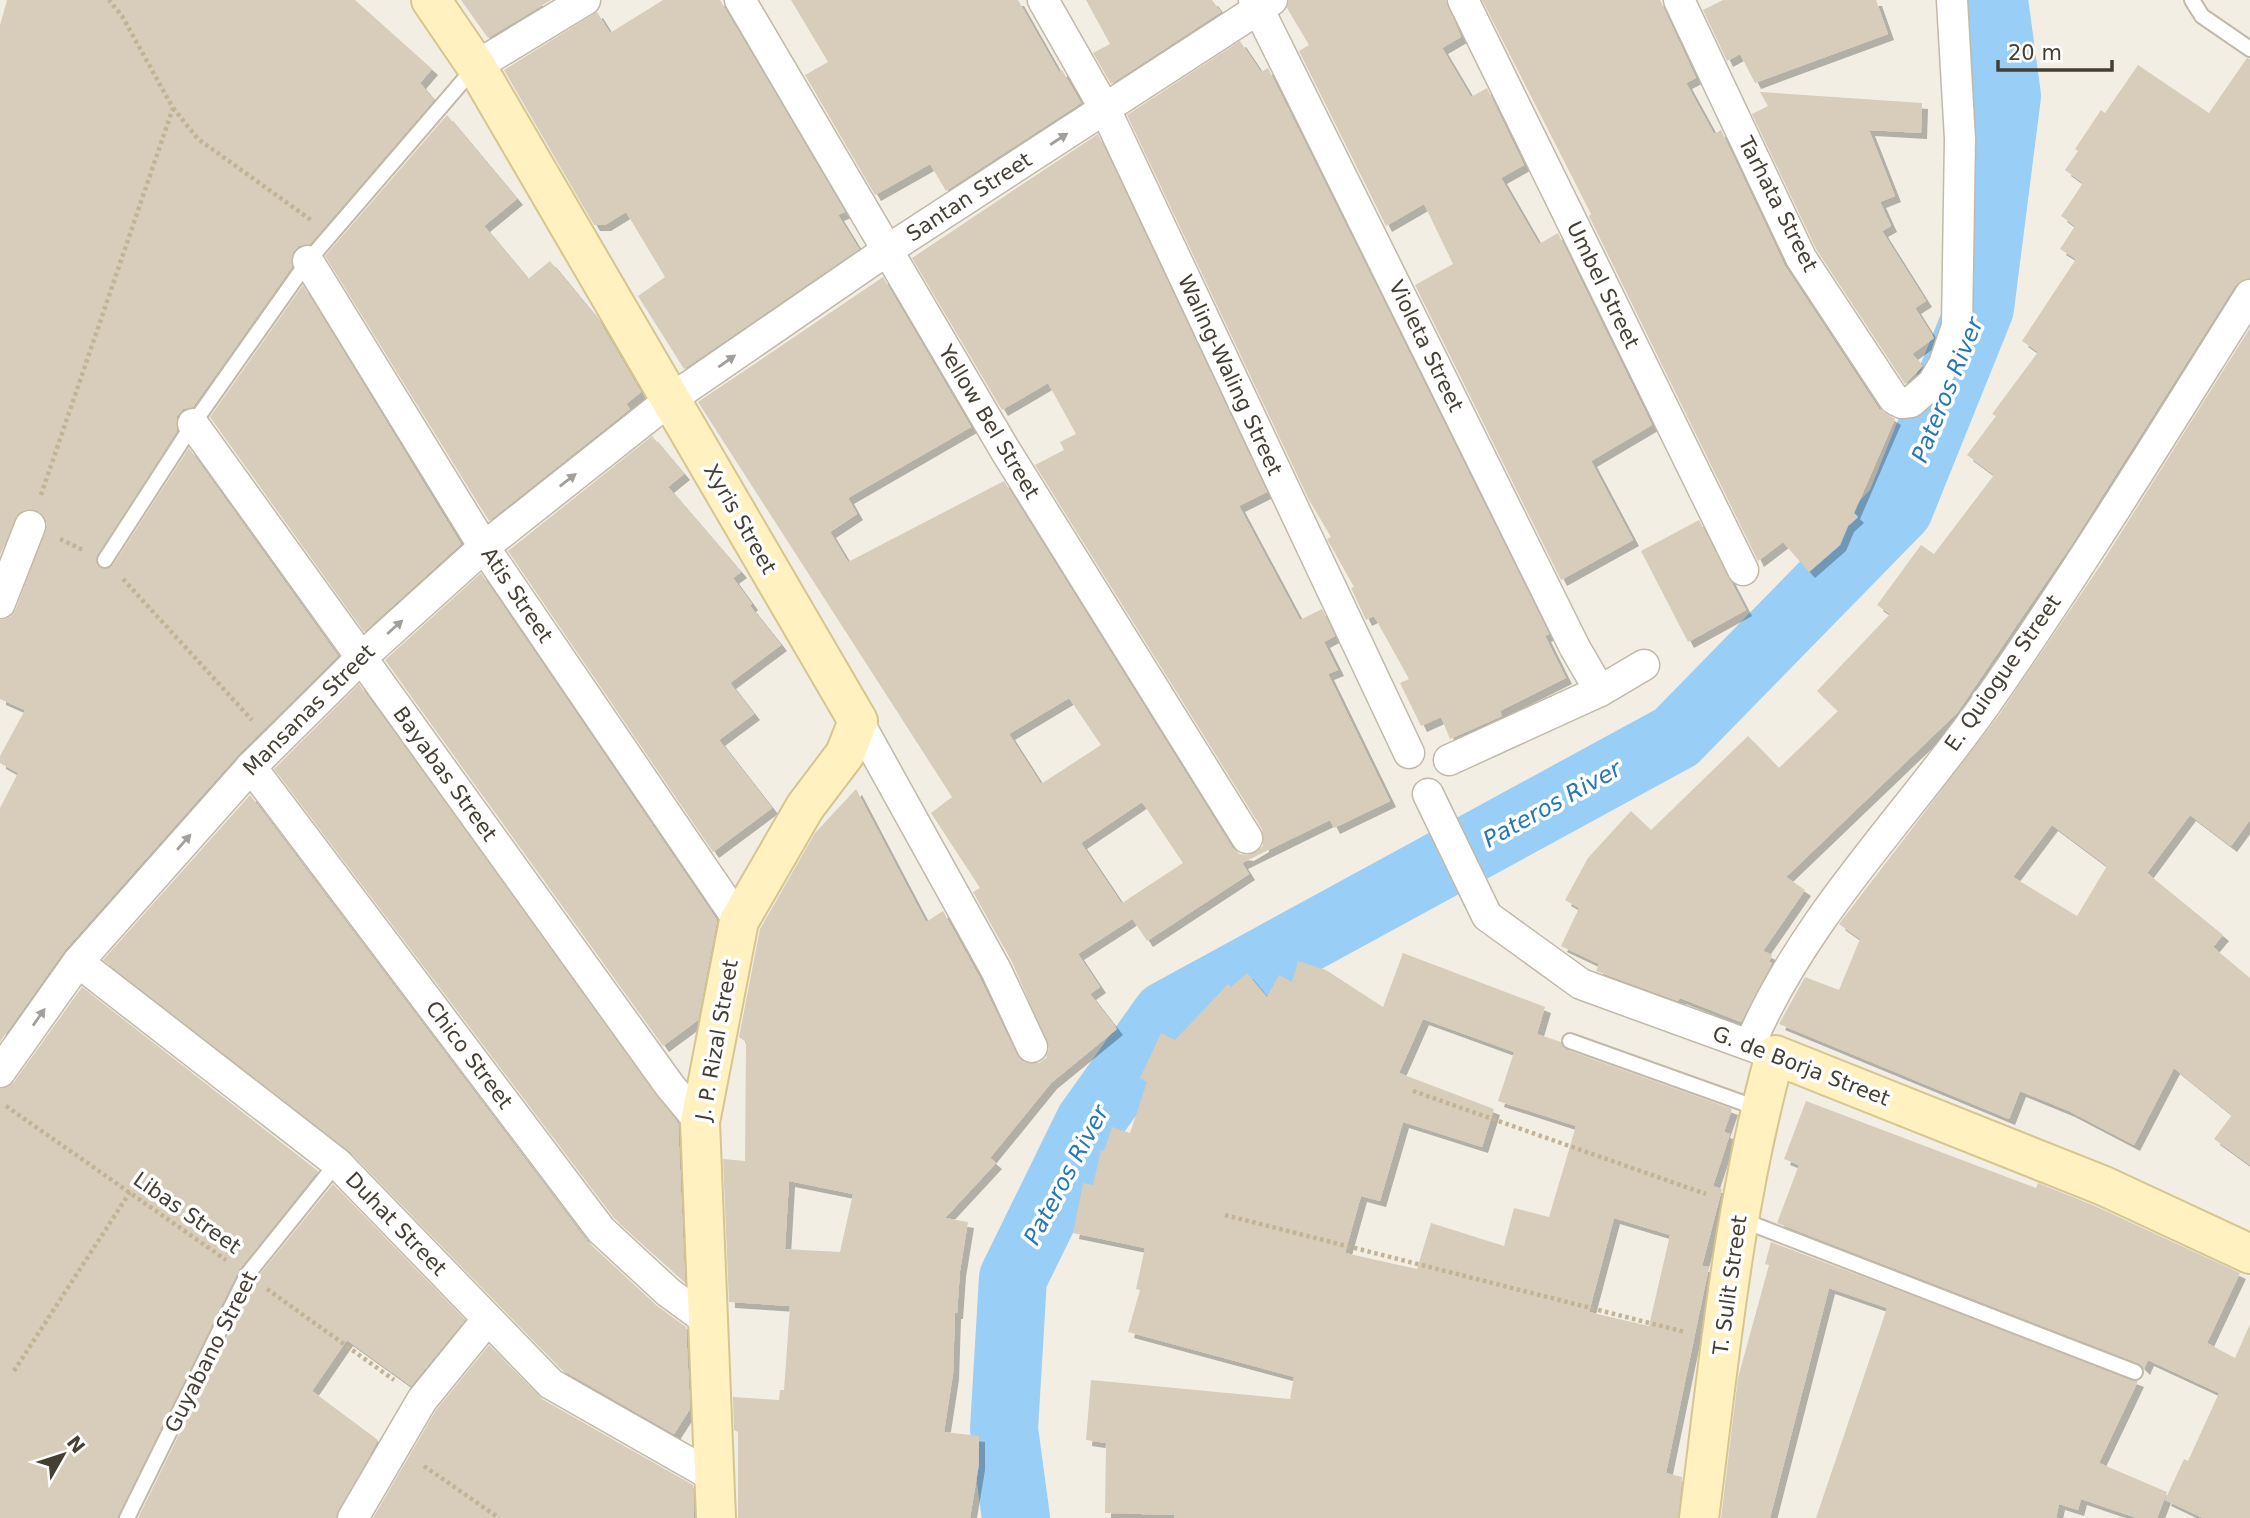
<svg xmlns="http://www.w3.org/2000/svg" width="2250" height="1518" viewBox="0 0 2250 1518" font-family="'DejaVu Sans',sans-serif">
<style>
.lines{fill:none;stroke-linecap:round;stroke-linejoin:round}
.river{stroke:#99cef6;stroke-width:68}
.building{fill:#d8cdba;fill-rule:evenodd;filter:url(#shadow)}
.lane-casing{stroke:#c2b9a8;stroke-width:18}
.street-casing{stroke:#c2b9a8;stroke-width:33}
.secondary-casing{stroke:#d6c58e;stroke-width:42}
.path{stroke:#c2b395;stroke-width:4.5;stroke-dasharray:3.5 3.5;stroke-linecap:butt}
.lane{stroke:#fff;stroke-width:14}
.street{stroke:#fff;stroke-width:30}
.secondary{stroke:#fff1c0;stroke-width:38}
.oneway{fill:#a29e99}
.labels{text-anchor:middle;stroke-width:7;stroke-linejoin:round;paint-order:stroke}
.street-label{font-size:21px;fill:#453e33;stroke:#fff}
.water-label{font-size:23px;font-style:italic;fill:#2477b8;stroke:#fff}
</style>
<defs>
<filter id="shadow"><feDropShadow dx="6" dy="6" stdDeviation="0" flood-color="#0004"/></filter>
</defs>
<rect width="100%" height="100%" fill="#f3eee3"/>
<g class="lines">
<path class="river" d="M 1016,1518 L 1004,1429 L 1013,1278 L 1089,1123 L 1166,1015 L 1676,737 L 1899,509 L 1980,308 L 2007,96 L 1994,0"/>
</g>
<g class="building">
<path d="M 7,0 L 355,0 L 432,69 L 420,83 L 434,100 L 310,244 L 299,246 L 293,252 L 292,267 L 193,407 L 183,409 L 177,416 L 177,431 L 96,559 L 100,568 L 113,565 L 189,448 L 338,656 L 238,755 L 65,950 L 0,1042 L 0,808 L 18,773 L 0,763 L 0,756 L 25,710 L 0,699 L 0,620 L 10,617 L 16,609 L 47,524 L 37,510 L 20,512 L 0,555 L 0,25 Z"/>
<path d="M 461,0 L 551,0 L 488,38 Z"/>
<path d="M 663,0 L 720,0 L 845,212 L 838,215 L 859,249 L 684,369 L 638,296 L 665,277 L 626,212 L 605,225 L 594,225 L 504,70 L 597,12 L 610,33 Z"/>
<path d="M 791,0 L 1018,0 L 1059,72 L 1062,70 L 1081,103 L 946,191 L 930,164 L 875,195 L 805,75 L 828,62 Z"/>
<path d="M 1086,0 L 1212,0 L 1221,12 L 1111,84 L 1093,53 L 1110,44 Z"/>
<path d="M 1289,0 L 1446,0 L 1461,37 L 1442,48 L 1471,97 L 1487,88 L 1524,165 L 1501,178 L 1539,244 L 1558,233 L 1652,425 L 1591,461 L 1633,540 L 1561,580 L 1415,285 L 1453,264 L 1424,204 L 1386,226 L 1299,51 L 1309,45 L 1287,8 Z"/>
<path d="M 1482,0 L 1660,0 L 1696,78 L 1686,83 L 1714,134 L 1721,130 L 1785,266 L 1879,409 L 1895,419 L 1854,513 L 1858,517 L 1848,526 L 1840,545 L 1809,572 L 1783,542 L 1758,561 L 1589,216 L 1591,214 Z"/>
<path d="M 1723,0 L 1876,0 L 1888,34 L 1755,83 L 1740,54 L 1727,61 L 1703,10 Z"/>
<path d="M 1240,41 L 1261,72 L 1268,68 L 1549,634 L 1545,636 L 1566,678 L 1500,711 L 1502,716 L 1450,739 L 1441,717 L 1421,726 L 1400,683 L 1409,679 L 1374,616 L 1366,620 L 1351,588 L 1354,587 L 1327,539 L 1331,537 L 1309,500 L 1127,115 Z"/>
<path d="M 2247,58 L 2250,59 L 2250,278 L 2235,286 L 2072,544 L 1957,713 L 1786,877 L 1805,890 L 1763,951 L 1772,955 L 1769,962 L 1772,963 L 1741,1022 L 1680,998 L 1678,1001 L 1596,971 L 1599,964 L 1561,946 L 1579,908 L 1565,900 L 1588,858 L 1631,811 L 1651,830 L 1748,736 L 1779,768 L 1838,711 L 1817,691 L 1890,614 L 1877,605 L 1921,545 L 1934,554 L 1994,475 L 1967,455 L 1996,416 L 1992,414 L 2038,352 L 2022,341 L 2076,259 L 2060,249 L 2075,226 L 2061,216 L 2083,183 L 2065,170 L 2078,151 L 2075,149 L 2101,110 L 2105,113 L 2138,65 L 2209,113 Z"/>
<path d="M 1760,92 L 1922,103 L 1921,133 L 1869,130 L 1895,196 L 1880,202 L 1891,226 L 1882,231 L 1926,301 L 1915,308 L 1934,338 L 1912,354 L 1923,366 L 1905,384 L 1816,249 L 1752,114 L 1768,106 Z"/>
<path d="M 447,115 L 517,199 L 484,226 L 528,279 L 550,261 L 600,322 L 641,392 L 626,404 L 630,409 L 489,521 L 325,256 Z"/>
<path d="M 1098,134 L 1267,492 L 1239,506 L 1300,620 L 1322,609 L 1335,636 L 1324,642 L 1338,670 L 1328,674 L 1390,801 L 1334,828 L 1330,820 L 1242,863 L 1249,874 L 1147,941 L 1122,903 L 1183,863 L 1142,802 L 1081,843 L 1132,919 L 1078,954 L 1100,987 L 1090,994 L 1117,1029 L 1051,1083 L 990,1158 L 996,1163 L 945,1218 L 968,1222 L 960,1271 L 957,1313 L 955,1313 L 953,1374 L 944,1432 L 979,1436 L 979,1464 L 970,1518 L 738,1518 L 738,1432 L 734,1430 L 733,1397 L 779,1400 L 780,1390 L 784,1390 L 790,1306 L 729,1302 L 723,1159 L 745,1161 L 746,1042 L 739,1037 L 760,929 L 815,833 L 856,789 L 926,922 L 943,911 L 980,978 L 1017,1055 L 1023,1062 L 1039,1063 L 1046,1058 L 1049,1048 L 1012,962 L 973,892 L 980,888 L 931,813 L 952,797 L 698,402 L 883,277 L 971,427 L 848,498 L 857,514 L 830,532 L 848,562 L 1004,481 L 1232,847 L 1239,854 L 1248,855 L 1263,846 L 1262,829 L 1035,465 L 1064,450 L 1060,442 L 1076,434 L 1048,383 L 1002,410 L 912,258 ZM 1069,698 L 1101,745 L 1041,784 L 1009,734 ZM 789,1181 L 853,1194 L 840,1252 L 785,1249 Z"/>
<path d="M 303,285 L 461,544 L 364,632 L 210,417 Z"/>
<path d="M 2250,328 L 2250,820 L 2231,846 L 2190,815 L 2147,873 L 2223,935 L 2213,947 L 2250,978 L 2250,1165 L 2214,1139 L 2232,1115 L 2174,1068 L 2134,1145 L 2069,1111 L 2020,1091 L 2009,1119 L 1779,1024 L 1805,977 L 1839,990 L 1860,939 L 1839,924 L 1999,715 L 2102,563 ZM 2052,825 L 2107,866 L 2077,916 L 2013,877 Z"/>
<path d="M 652,436 L 684,474 L 668,487 L 741,572 L 733,578 L 752,604 L 750,606 L 781,645 L 730,683 L 754,714 L 719,740 L 772,808 L 713,852 L 508,551 Z"/>
<path d="M 1699,520 L 1746,610 L 1688,642 L 1641,551 Z"/>
<path d="M 481,573 L 717,920 L 698,1020 L 663,1046 L 385,660 Z"/>
<path d="M 359,684 L 678,1123 L 685,1282 L 614,1218 L 274,769 Z"/>
<path d="M 250,795 L 587,1241 L 656,1305 L 686,1327 L 690,1409 L 674,1434 L 562,1370 L 349,1151 L 103,960 Z"/>
<path d="M 1403,953 L 1545,1007 L 1537,1034 L 1561,1042 L 1567,1050 L 1732,1109 L 1724,1132 L 1730,1134 L 1713,1186 L 1722,1189 L 1702,1266 L 1709,1267 L 1666,1473 L 1682,1477 L 1678,1518 L 1174,1518 L 1175,1515 L 1105,1513 L 1106,1443 L 1086,1440 L 1091,1380 L 1290,1399 L 1294,1377 L 1128,1332 L 1140,1290 L 1136,1289 L 1145,1248 L 1073,1233 L 1083,1183 L 1093,1185 L 1101,1150 L 1104,1151 L 1112,1127 L 1130,1133 L 1147,1082 L 1140,1078 L 1161,1033 L 1175,1040 L 1228,984 L 1231,987 L 1247,973 L 1267,997 L 1279,975 L 1292,982 L 1298,961 L 1326,970 L 1383,1007 ZM 1423,1019 L 1514,1052 L 1498,1101 L 1576,1126 L 1549,1217 L 1514,1208 L 1504,1246 L 1431,1223 L 1417,1269 L 1345,1253 L 1361,1196 L 1380,1201 L 1403,1122 L 1482,1147 L 1494,1109 L 1399,1073 ZM 1614,1218 L 1670,1235 L 1649,1326 L 1589,1312 Z"/>
<path d="M 82,987 L 318,1171 L 239,1270 L 117,1518 L 0,1518 L 0,1089 L 14,1082 Z"/>
<path d="M 1806,1101 L 2036,1188 L 2038,1183 L 2095,1206 L 2240,1273 L 2207,1343 L 2235,1358 L 2250,1324 L 2250,1518 L 2203,1518 L 2165,1500 L 2184,1459 L 2188,1461 L 2219,1393 L 2148,1360 L 2144,1369 L 2138,1363 L 1777,1223 L 1799,1165 L 1784,1159 Z"/>
<path d="M 333,1184 L 465,1320 L 411,1386 L 347,1340 L 312,1391 L 378,1440 L 336,1518 L 138,1518 L 255,1280 Z"/>
<path d="M 1771,1242 L 2138,1381 L 2099,1463 L 2167,1492 L 2157,1518 L 2137,1518 L 2081,1499 L 2078,1510 L 2059,1504 L 2056,1518 L 1816,1518 L 1887,1308 L 1829,1288 L 1770,1518 L 1721,1518 L 1738,1378 L 1769,1265 L 1765,1264 Z"/>
<path d="M 489,1345 L 542,1399 L 693,1485 L 694,1518 L 373,1518 L 436,1410 Z"/>
</g>
<g class="lines">
<defs>
<g id="lane">
<path d="M 2192,0 L 2202,16 L 2250,49"/>
<path d="M 105,560 L 193,424 L 308,261 L 475,67"/>
<path d="M 1570,1041 L 1760,1109"/>
<path d="M 1742,1220 L 2135,1372"/>
<path d="M 127,1518 L 247,1275 L 337,1163"/>
</g>
<g id="street">
<path d="M 740,0 L 1005,450 L 1247,838"/>
<path d="M 1043,0 L 1105,109 L 1409,753"/>
<path d="M 1254,0 L 1575,648 L 1600,691"/>
<path d="M 1463,0 L 1743,570"/>
<path d="M 1679,0 L 1801,258 L 1894,399 L 1902,403 L 1911,402 L 1933,383 L 1944,364 L 1957,326 L 1960,139 L 1952,0"/>
<path d="M 476,66 L 585,0"/>
<path d="M 308,261 L 484,547 L 739,921"/>
<path d="M 193,424 L 670,1086 L 700,1122"/>
<path d="M 0,603 L 30,526"/>
<path d="M 858,721 L 996,970 L 1032,1047"/>
<path d="M 1449,760 L 1600,691 L 1644,665"/>
<path d="M 251,767 L 601,1230 L 668,1292 L 709,1322"/>
<path d="M 1428,794 L 1487,916 L 1581,984 L 1768,1052"/>
<path d="M 78,962 L 337,1163 L 551,1384 L 716,1478"/>
<path d="M 1750,1044 C 1805,916 1905,818 1985,705 C 2078,572 2163,433 2250,295"/>
<path d="M 0,1072 L 78,962 L 251,767 L 361,658 L 484,547 L 671,399 L 889,249 L 1272,0"/>
<path d="M 353,1518 L 422,1400 L 487,1320"/>
</g>
<g id="secondary">
<path d="M 431,0 L 476,66 L 858,721 L 845,754 L 805,807 L 739,921 L 700,1122 L 716,1518"/>
<path d="M 1699,1518 C 1719,1363 1733,1206 1775,1055 L 2104,1186 L 2250,1254"/>
</g>
</defs>
<use href="#lane" class="lane-casing"/>
<use href="#street" class="street-casing"/>
<use href="#secondary" class="secondary-casing"/>
<g class="path">
<path d="M 173,108 L 198,139 L 311,220"/>
<path d="M 41,495 L 173,108 L 122,16 L 109,0"/>
<path d="M 60,539 L 83,550"/>
<path d="M 123,579 L 252,720"/>
<path d="M 1413,1091 L 1706,1194"/>
<path d="M 6,1106 L 226,1260"/>
<path d="M 1225,1215 L 1685,1332"/>
<path d="M 267,1289 L 394,1380"/>
<path d="M 14,1371 L 130,1192"/>
<path d="M 424,1466 L 499,1518"/>
</g>
<use href="#lane" class="lane"/>
<use href="#street" class="street"/>
<use href="#secondary" class="secondary"/>
</g>
<defs><path id="oneway-solid" d="M-6-.8H1V-3.2L6.5 0L1 3.2V.8H-6Z" transform="scale(1.75)"/></defs>
<g class="oneway">
<use href="#oneway-solid" transform="translate(1059 139) rotate(-33)"/>
<use href="#oneway-solid" transform="translate(727 361) rotate(-35)"/>
<use href="#oneway-solid" transform="translate(568 480) rotate(-38)"/>
<use href="#oneway-solid" transform="translate(395 627) rotate(-42)"/>
<use href="#oneway-solid" transform="translate(184 842) rotate(-49)"/>
<use href="#oneway-solid" transform="translate(39 1017) rotate(-55)"/>
</g>
<g class="labels">
<g class="street-label">
<text transform="translate(969 197) rotate(-33)" y="7">Santan Street</text>
<text transform="translate(1778 204) rotate(63)" y="7">Tarhata Street</text>
<text transform="translate(1603 285) rotate(64)" y="7">Umbel Street</text>
<text transform="translate(1426 346) rotate(64)" y="7">Violeta Street</text>
<text transform="translate(1230 375) rotate(65)" y="7">Waling-Waling Street</text>
<text transform="translate(989 422) rotate(59)" y="7">Yellow Bel Street</text>
<text transform="translate(740 519) rotate(60)" y="7">Xyris Street</text>
<text transform="translate(517 595) rotate(56)" y="7">Atis Street</text>
<text transform="translate(2003 673) rotate(-55)" y="7">E. Quiogue Street</text>
<text transform="translate(309 710) rotate(-45)" y="7">Mansanas Street</text>
<text transform="translate(445 774) rotate(54)" y="7">Bayabas Street</text>
<text transform="translate(717 1040) rotate(-80)" y="7">J. P. Rizal Street</text>
<text transform="translate(469 1055) rotate(53)" y="7">Chico Street</text>
<text transform="translate(1801 1066) rotate(21)" y="7">G. de Borja Street</text>
<text transform="translate(187 1213) rotate(35)" y="7">Libas Street</text>
<text transform="translate(396 1224) rotate(46)" y="7">Duhat Street</text>
<text transform="translate(1730 1285) rotate(-82)" y="7">T. Sulit Street</text>
<text transform="translate(211 1352) rotate(-63)" y="7">Guyabano Street</text>
</g>
<g class="water-label">
<text transform="translate(1947 390) rotate(-68)" y="8">Pateros River</text>
<text transform="translate(1552 804) rotate(-29)" y="8">Pateros River</text>
<text transform="translate(1066 1175) rotate(-62)" y="8">Pateros River</text>
</g>
</g>
<g transform="translate(63 1455) rotate(51)" stroke="#ffffff" stroke-width="5" paint-order="stroke">
<path d="M0-5L12 26L0 18L-12 26Z" fill="#453e33"/>
<text y="-10" font-size="19" font-weight="bold" text-anchor="middle" fill="#453e33">N</text>
</g>
<path d="M1998 60v10h114v-10" fill="none" stroke="#453e33" stroke-width="3.5"/>
<text x="2008" y="60" font-size="21" fill="#453e33" stroke="#ffffff" stroke-width="5" paint-order="stroke">20 m</text>
</svg>
